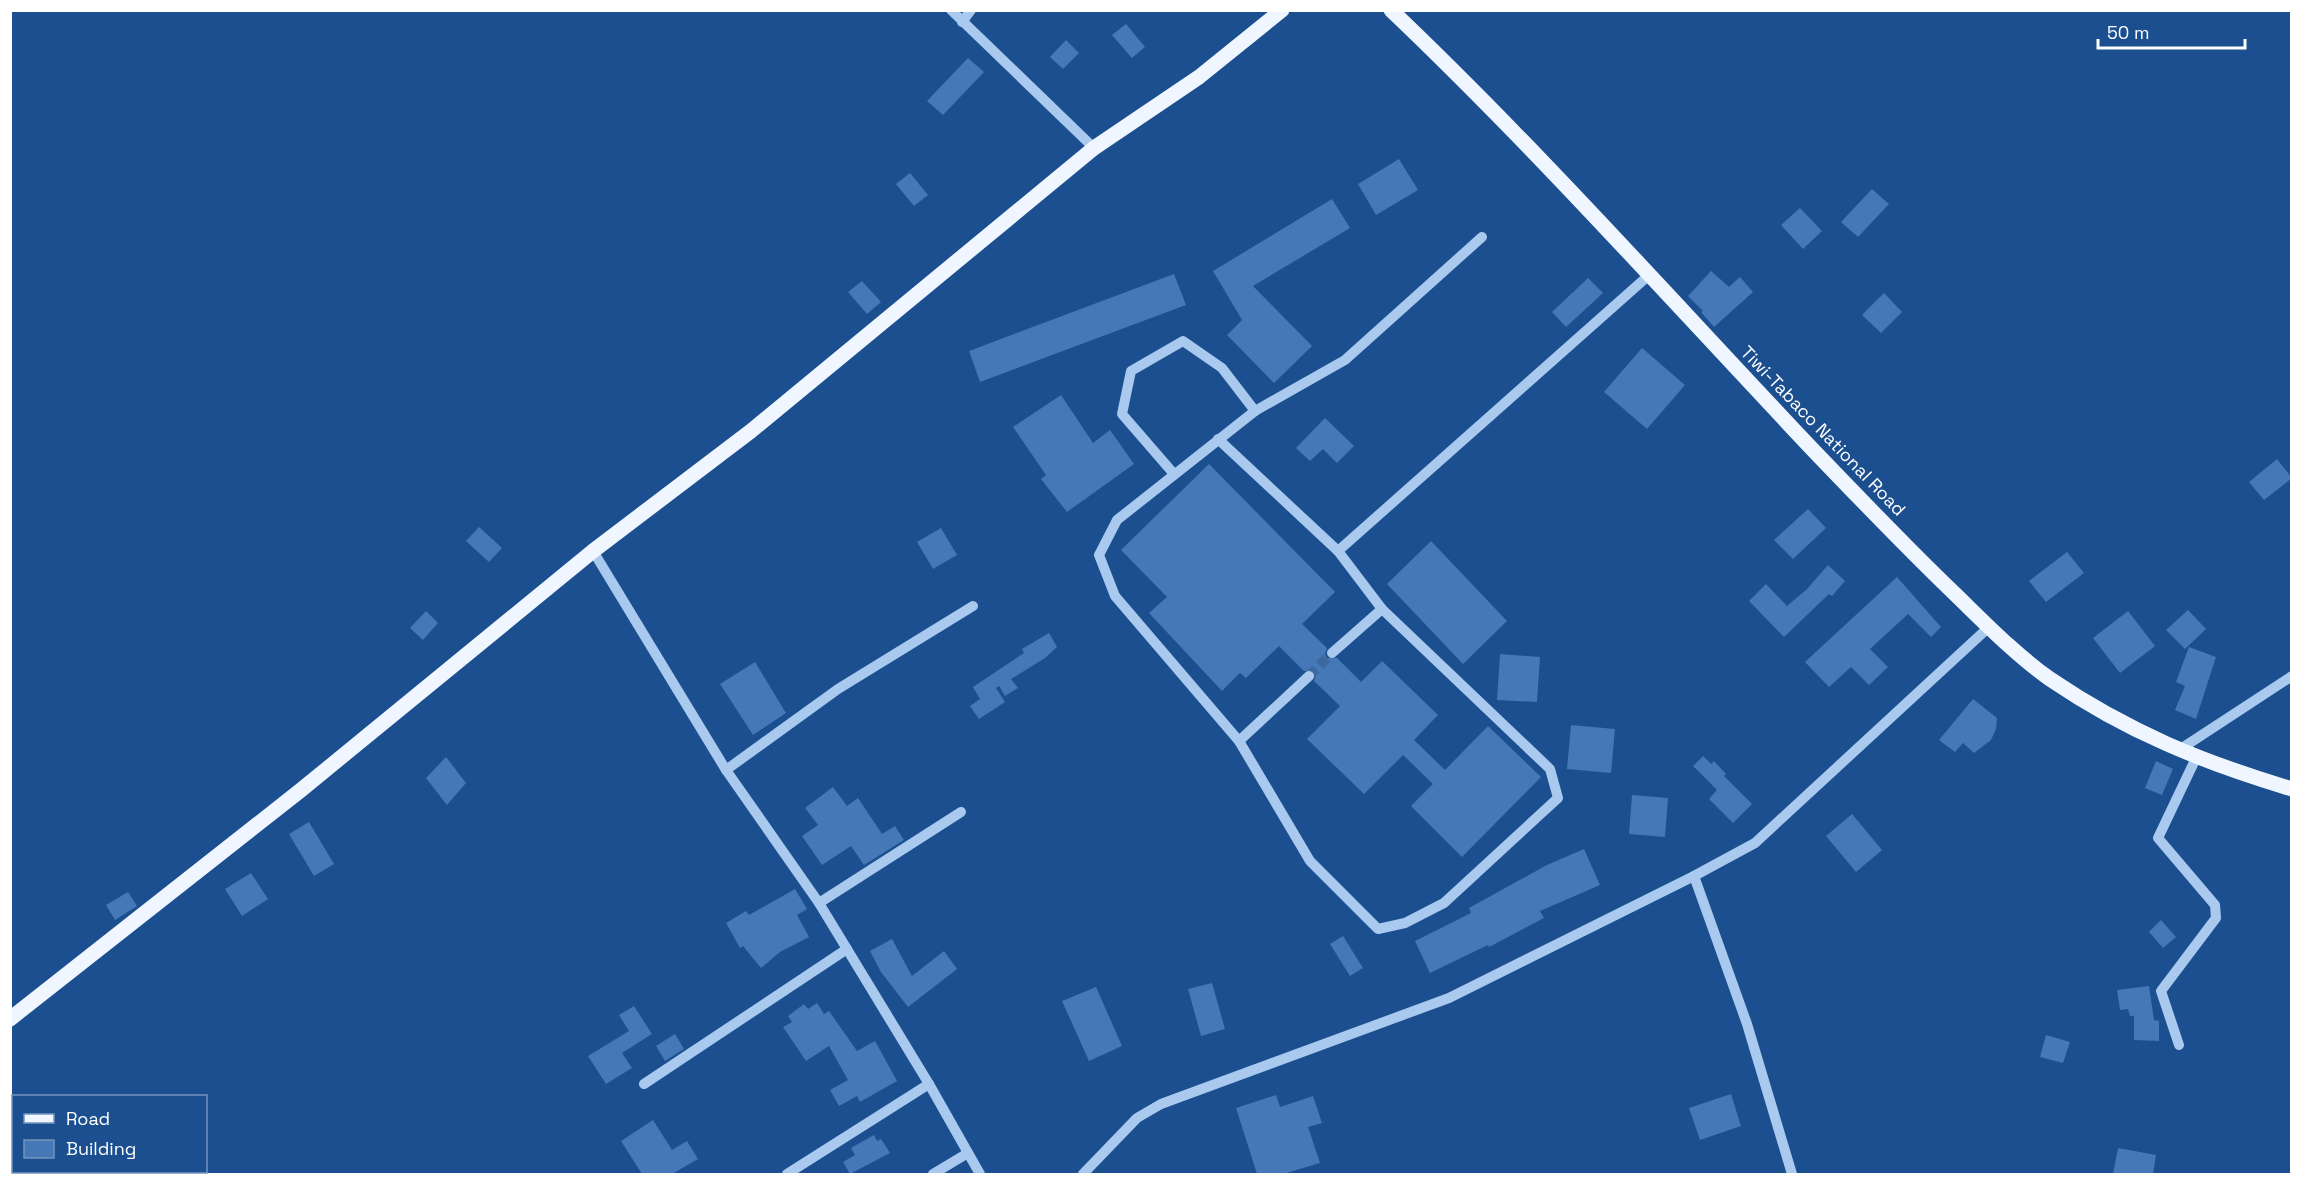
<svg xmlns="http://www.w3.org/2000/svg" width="2302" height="1185" viewBox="0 0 2302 1185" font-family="'Space Grotesk',sans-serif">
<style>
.building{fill:#4478b7}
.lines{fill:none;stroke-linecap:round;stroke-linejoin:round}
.minor-tunnel{stroke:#3d69a0;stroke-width:10;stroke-dasharray:10 5;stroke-linecap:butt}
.minor{stroke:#a9c9ee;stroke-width:10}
.major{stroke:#f0f6ff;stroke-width:15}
.labels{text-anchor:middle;stroke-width:4.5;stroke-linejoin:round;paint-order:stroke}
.street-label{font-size:18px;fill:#fff;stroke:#1b4f8f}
</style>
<rect width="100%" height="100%" fill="#1b4f8f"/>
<g class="building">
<path d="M 1126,24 L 1145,47 L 1132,58 L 1112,35 Z"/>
<path d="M 1066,40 L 1079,53 L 1063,69 L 1050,57 Z"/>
<path d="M 968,58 L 984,72 L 943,115 L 927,101 Z"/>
<path d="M 1399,159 L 1418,190 L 1376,215 L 1358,184 Z"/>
<path d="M 910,173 L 928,195 L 914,206 L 896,184 Z"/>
<path d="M 1872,189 L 1889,204 L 1858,237 L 1841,222 Z"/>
<path d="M 1332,199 L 1350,228 L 1253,286 L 1312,346 L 1274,383 L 1227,335 L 1242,320 L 1213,271 Z"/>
<path d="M 1800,208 L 1822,231 L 1803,249 L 1781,225 Z"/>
<path d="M 1711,271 L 1729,287 L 1740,277 L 1753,292 L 1714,327 L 1701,312 L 1703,311 L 1688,296 Z"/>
<path d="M 1174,274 L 1186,305 L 980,382 L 969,351 Z"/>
<path d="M 1588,278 L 1603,293 L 1566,327 L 1552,312 Z"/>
<path d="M 862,281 L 881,302 L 867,314 L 848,292 Z"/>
<path d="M 1884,293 L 1902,312 L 1881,333 L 1862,315 Z"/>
<path d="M 1642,348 L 1685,385 L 1647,429 L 1604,392 Z"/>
<path d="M 1061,395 L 1093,443 L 1110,430 L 1134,464 L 1067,512 L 1041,479 L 1046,475 L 1013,427 Z"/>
<path d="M 1325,418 L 1354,446 L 1337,463 L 1323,449 L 1310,461 L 1296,448 Z"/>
<path d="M 2277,459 L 2292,478 L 2264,500 L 2249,482 Z"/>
<path d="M 1209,464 L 1335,592 L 1302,624 L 1327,648 L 1325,654 L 1327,658 L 1337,658 L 1361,682 L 1382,661 L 1438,715 L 1414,740 L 1445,770 L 1488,726 L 1541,777 L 1462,857 L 1411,806 L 1433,784 L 1403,755 L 1364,794 L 1307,739 L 1340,706 L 1314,681 L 1316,675 L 1314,671 L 1304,671 L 1279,646 L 1246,678 L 1240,673 L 1222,691 L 1149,613 L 1167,597 L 1121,550 Z"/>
<path d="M 1808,509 L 1826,528 L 1793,559 L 1774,540 Z"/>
<path d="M 479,527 L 502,548 L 489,562 L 466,541 Z"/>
<path d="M 941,528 L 957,555 L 933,569 L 917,542 Z"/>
<path d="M 1431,541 L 1507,621 L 1463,664 L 1387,584 Z"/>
<path d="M 2067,552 L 2084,573 L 2046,602 L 2029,581 Z"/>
<path d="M 1828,565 L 1845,581 L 1832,596 L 1829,594 L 1784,637 L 1749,601 L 1766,584 L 1787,606 L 1807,589 Z"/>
<path d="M 1897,577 L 1941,627 L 1931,637 L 1908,614 L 1870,649 L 1888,667 L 1869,685 L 1851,667 L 1829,687 L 1805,662 Z"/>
<path d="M 2188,610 L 2206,629 L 2185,649 L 2166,630 Z"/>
<path d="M 426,611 L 438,623 L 423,640 L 410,628 Z"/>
<path d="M 2128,611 L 2155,646 L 2120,673 L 2093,638 Z"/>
<path d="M 1049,633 L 1057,647 L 1045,658 L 1011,679 L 1018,688 L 1005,696 L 999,686 L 996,688 L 1005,702 L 979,719 L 970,706 L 980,699 L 973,687 L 1024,653 L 1022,649 Z"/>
<path d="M 2189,647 L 2216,657 L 2196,719 L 2175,710 L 2185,686 L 2176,682 Z"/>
<path d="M 1500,654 L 1540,657 L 1537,702 L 1497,700 Z"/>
<path d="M 755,662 L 786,713 L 753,735 L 720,684 Z"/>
<path d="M 1973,699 L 1997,718 L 1996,729 L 1991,740 L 1974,753 L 1963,743 L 1955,752 L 1939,740 Z"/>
<path d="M 1571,725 L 1615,729 L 1611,773 L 1567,769 Z"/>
<path d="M 1703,756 L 1711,764 L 1714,761 L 1726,774 L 1724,776 L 1752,804 L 1733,823 L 1709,799 L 1717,790 L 1693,766 Z"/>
<path d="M 446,757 L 466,783 L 447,805 L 426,778 Z"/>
<path d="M 2156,761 L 2173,769 L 2162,795 L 2145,788 Z"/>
<path d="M 833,787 L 847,806 L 858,798 L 882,834 L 895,826 L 904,840 L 864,865 L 851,846 L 822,865 L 802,836 L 818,825 L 805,808 Z"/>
<path d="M 1632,795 L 1668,798 L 1665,837 L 1629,834 Z"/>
<path d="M 1852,814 L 1882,850 L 1856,872 L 1826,836 Z"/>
<path d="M 309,822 L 334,864 L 314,876 L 289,834 Z"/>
<path d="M 1584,849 L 1600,885 L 1540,911 L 1544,918 L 1489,947 L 1488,945 L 1430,973 L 1415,941 L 1471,913 L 1469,908 L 1547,865 Z"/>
<path d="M 251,873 L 268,899 L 242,916 L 225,889 Z"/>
<path d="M 795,889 L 807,909 L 797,915 L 809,937 L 780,952 L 761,968 L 743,946 L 740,948 L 726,923 L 746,911 L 749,915 Z"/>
<path d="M 128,892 L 137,906 L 115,920 L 106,905 Z"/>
<path d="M 2161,920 L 2176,937 L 2163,948 L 2149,932 Z"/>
<path d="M 1343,936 L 1363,968 L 1350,976 L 1330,944 Z"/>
<path d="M 892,939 L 912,976 L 944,951 L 957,969 L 908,1007 L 881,972 L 870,951 Z"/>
<path d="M 1212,983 L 1225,1029 L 1201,1036 L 1188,989 Z"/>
<path d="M 2149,986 L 2154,1020 L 2159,1021 L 2159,1041 L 2134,1040 L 2134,1016 L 2130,1016 L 2128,1009 L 2120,1010 L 2117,990 Z"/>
<path d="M 1096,987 L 1122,1046 L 1089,1061 L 1062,1001 Z"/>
<path d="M 817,1003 L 824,1014 L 829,1011 L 857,1051 L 875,1041 L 897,1081 L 860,1102 L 857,1096 L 839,1106 L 830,1090 L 848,1080 L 829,1046 L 806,1061 L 783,1027 L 792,1022 L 788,1016 L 804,1004 L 808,1009 Z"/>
<path d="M 634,1006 L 652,1034 L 622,1053 L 632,1068 L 606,1084 L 588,1056 L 629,1031 L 619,1015 Z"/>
<path d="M 675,1034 L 684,1049 L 665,1061 L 656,1046 Z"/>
<path d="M 2046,1035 L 2070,1042 L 2063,1063 L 2040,1057 Z"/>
<path d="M 1731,1094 L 1741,1126 L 1700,1140 L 1689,1108 Z"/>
<path d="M 1276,1095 L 1280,1107 L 1313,1096 L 1322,1123 L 1308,1127 L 1320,1163 L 1283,1174 L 1257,1174 L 1236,1108 Z"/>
<path d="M 653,1120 L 672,1150 L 687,1141 L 698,1159 L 672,1174 L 642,1174 L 621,1141 Z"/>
<path d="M 874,1135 L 877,1141 L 881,1139 L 890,1153 L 850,1174 L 843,1162 L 855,1155 L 851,1148 Z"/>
<path d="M 2118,1148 L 2156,1155 L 2153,1174 L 2113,1174 Z"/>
</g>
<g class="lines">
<path class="minor-tunnel" d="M 1309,676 L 1332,653"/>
<g class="minor">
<path d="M 951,10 L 1094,148"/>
<path d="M 962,22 L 971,10"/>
<path d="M 1218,439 L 1338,551 L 1648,276"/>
<path d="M 1174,474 L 1122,414 L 1131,371 L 1183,341 L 1222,368 L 1255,411"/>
<path d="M 593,551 L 726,770 L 819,903 L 929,1084 L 980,1174"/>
<path d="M 1338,551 L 1382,609 L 1550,769 L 1558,798 L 1444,903 L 1405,923 L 1378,929 L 1310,861 L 1239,741 L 1115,596 L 1099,555 L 1117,520 L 1255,411 L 1345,360 L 1482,237"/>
<path d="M 1332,653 L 1382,609"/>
<path d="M 1239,741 L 1309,676"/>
<path d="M 2179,750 L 2292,676"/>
<path d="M 726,770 L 838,689 L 973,606"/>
<path d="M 1694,876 L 1747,1024 L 1792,1174"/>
<path d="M 819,903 L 961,812"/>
<path d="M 2179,1045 L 2161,991 L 2216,918 L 2215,905 L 2158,838 L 2196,758"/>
<path d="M 644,1084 L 847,949"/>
<path d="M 787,1174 L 929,1084"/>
<path d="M 933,1174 L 968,1153"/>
<path d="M 1083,1174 L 1137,1118 L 1161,1104 L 1449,998 L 1694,876 L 1755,843 L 1989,627"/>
</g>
<g class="major">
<path d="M 1391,10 C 1539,151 1675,304 1815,452 C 1861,500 1907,548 1955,594 C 1985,623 2016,655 2050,679 C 2128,732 2202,762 2292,789"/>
<path d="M 10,1019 L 301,790 L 593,551 L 751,431 L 1094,148 L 1199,77 L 1282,10"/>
</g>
</g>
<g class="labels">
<g class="street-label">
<text transform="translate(1823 431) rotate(46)" y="6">Tiwi-Tabaco National Road</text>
</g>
</g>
<rect width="2302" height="1185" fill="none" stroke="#ffffff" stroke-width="24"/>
<rect x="12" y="1095" width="195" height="78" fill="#1b4f8f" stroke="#7695bc" stroke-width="1.5"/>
<rect x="24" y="1114" width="30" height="9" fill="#f0f6ff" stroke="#7695bc" stroke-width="1.5"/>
<text x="66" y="1125" font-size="18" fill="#ffffff">Road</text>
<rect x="24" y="1140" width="30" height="18" fill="#4478b7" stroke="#7695bc" stroke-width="1.5"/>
<text x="66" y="1155" font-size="18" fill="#ffffff">Building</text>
<path d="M2098 39v9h147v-9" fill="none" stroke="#ffffff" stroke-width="3"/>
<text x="2107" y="39" font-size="18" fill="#ffffff" stroke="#1b4f8f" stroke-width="4.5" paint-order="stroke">50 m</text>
</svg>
